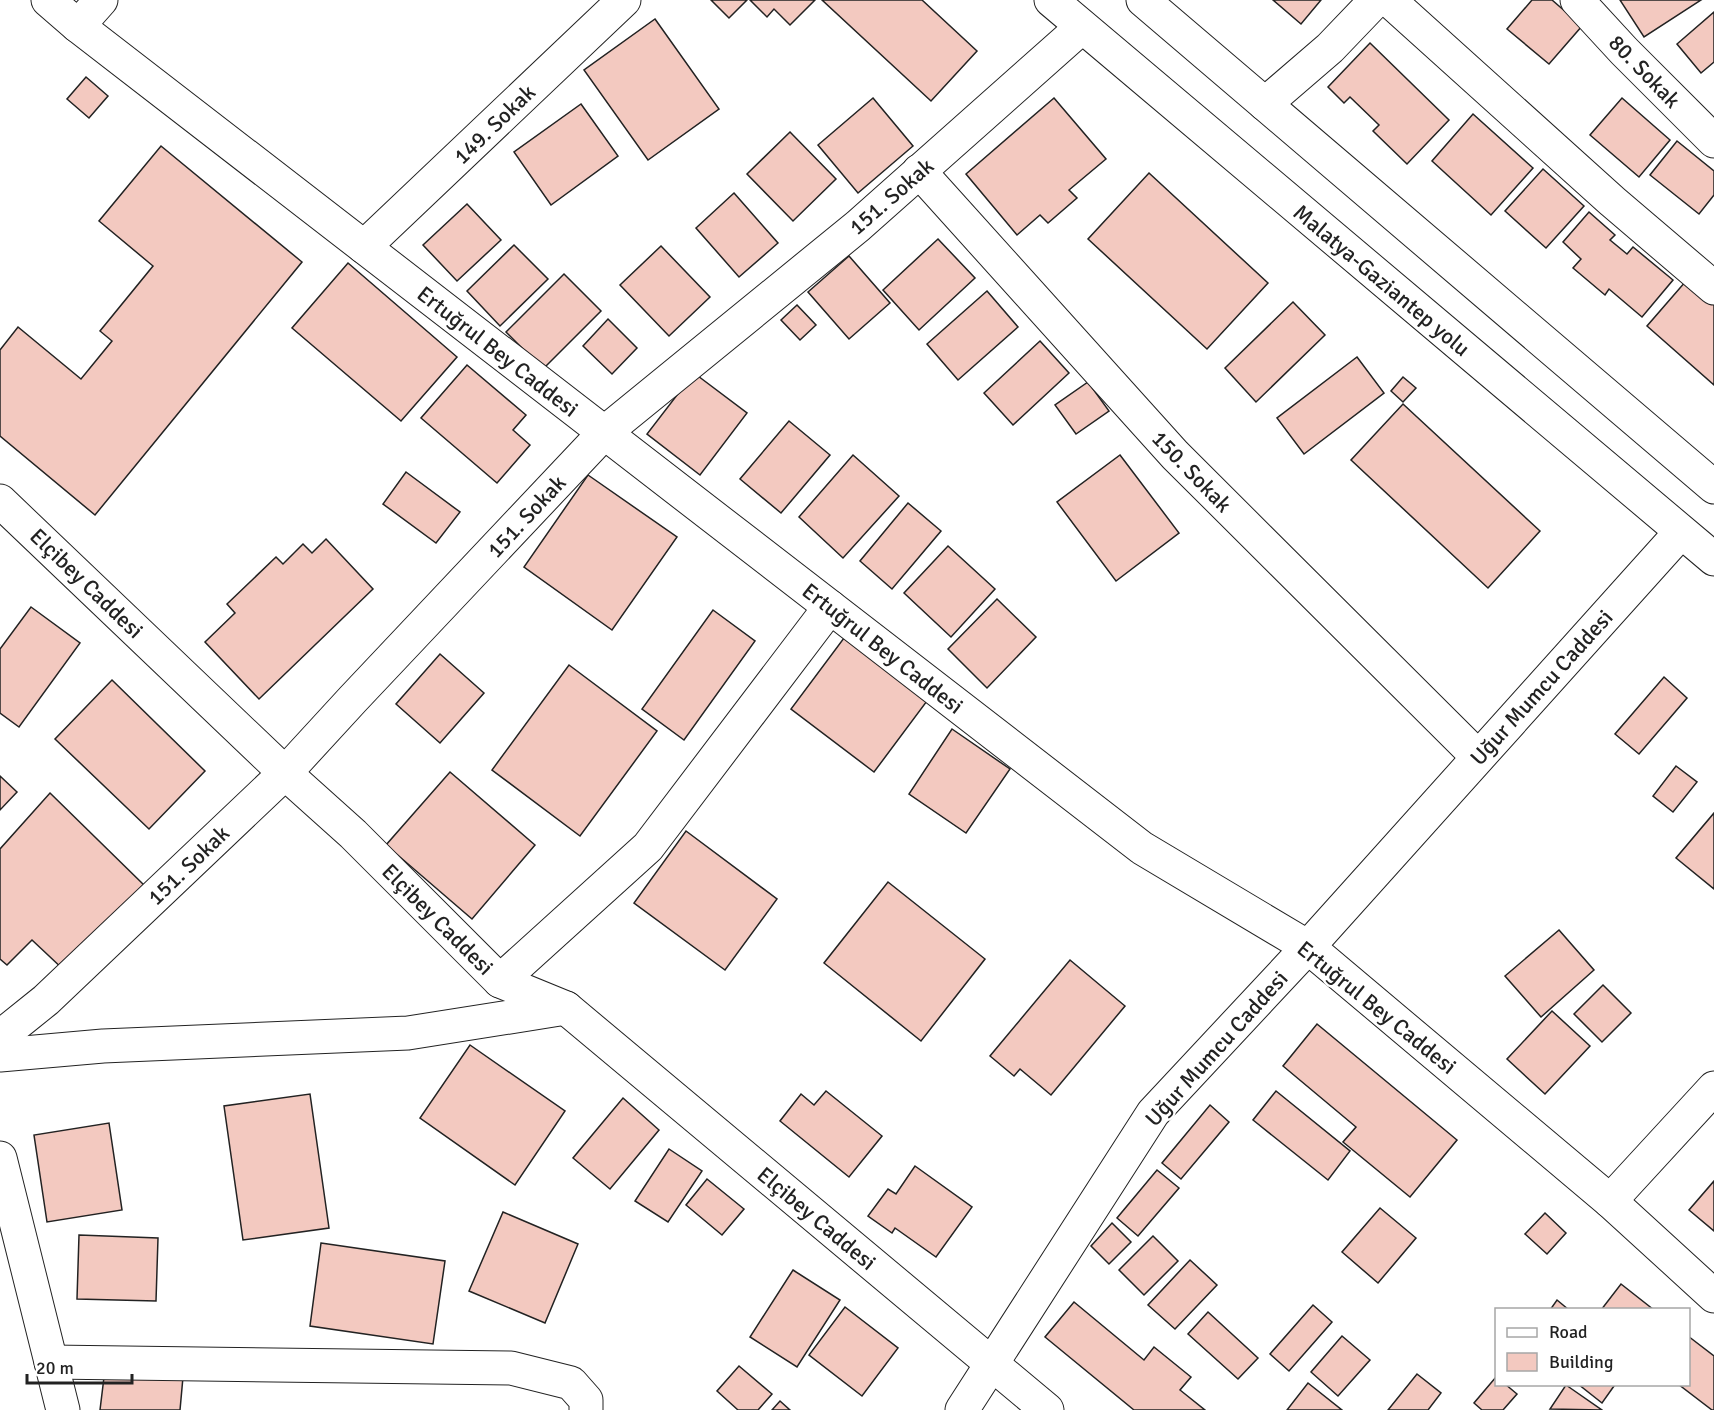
<svg xmlns="http://www.w3.org/2000/svg" width="1714" height="1410" viewBox="0 0 1714 1410" font-family="Signika,sans-serif">
<style>
.building{fill:#f3c9c0;stroke:#222;stroke-width:1.5}
.lines{fill:none;stroke-linecap:round;stroke-linejoin:round}
.minor-casing{stroke:#222;stroke-width:35}
.highway-casing{stroke:#222;stroke-width:35}
.minor{stroke:#fff;stroke-width:33}
.highway{stroke:#fff;stroke-width:33}
.labels{text-anchor:middle;stroke-width:4.5;stroke-linejoin:round;paint-order:stroke}
.street-label{font-size:22px;fill:#222;stroke:#fff}
</style>
<rect width="100%" height="100%" fill="#fff"/>
<g class="building">
<path d="M 711,0 L 747,0 L 729,18 Z"/>
<path d="M 750,0 L 815,0 L 790,25 L 774,9 L 767,17 Z"/>
<path d="M 822,0 L 922,0 L 977,51 L 931,101 Z"/>
<path d="M 1273,0 L 1321,0 L 1301,24 Z"/>
<path d="M 1532,0 L 1552,0 L 1582,26 L 1549,64 L 1507,29 Z"/>
<path d="M 1620,0 L 1701,0 L 1644,37 Z"/>
<path d="M 1714,12 L 1714,62 L 1701,73 L 1677,44 Z"/>
<path d="M 655,19 L 719,109 L 648,160 L 584,70 Z"/>
<path d="M 1370,43 L 1449,120 L 1407,164 L 1373,131 L 1379,125 L 1350,97 L 1344,103 L 1328,87 Z"/>
<path d="M 86,77 L 108,96 L 89,118 L 67,99 Z"/>
<path d="M 873,98 L 913,146 L 858,193 L 818,145 Z"/>
<path d="M 1054,98 L 1106,159 L 1069,190 L 1077,198 L 1048,223 L 1040,215 L 1017,235 L 966,174 Z"/>
<path d="M 1622,98 L 1670,140 L 1639,177 L 1590,135 Z"/>
<path d="M 581,104 L 618,156 L 551,205 L 514,152 Z"/>
<path d="M 1473,114 L 1533,168 L 1491,215 L 1432,161 Z"/>
<path d="M 790,132 L 836,179 L 793,221 L 747,174 Z"/>
<path d="M 1677,141 L 1714,171 L 1714,195 L 1699,214 L 1650,175 Z"/>
<path d="M 161,146 L 302,262 L 95,515 L 0,436 L 0,350 L 18,327 L 81,379 L 112,341 L 100,331 L 153,266 L 99,221 Z"/>
<path d="M 1543,169 L 1584,206 L 1546,248 L 1505,211 Z"/>
<path d="M 1149,173 L 1268,283 L 1207,349 L 1088,239 Z"/>
<path d="M 734,193 L 778,243 L 739,277 L 696,228 Z"/>
<path d="M 467,204 L 501,240 L 457,281 L 423,245 Z"/>
<path d="M 1589,212 L 1615,235 L 1610,240 L 1627,254 L 1633,247 L 1673,280 L 1642,317 L 1609,289 L 1605,295 L 1573,268 L 1581,259 L 1563,242 Z"/>
<path d="M 938,239 L 975,278 L 919,330 L 883,290 Z"/>
<path d="M 514,245 L 548,279 L 500,326 L 467,291 Z"/>
<path d="M 661,246 L 710,297 L 669,336 L 620,285 Z"/>
<path d="M 849,256 L 890,303 L 849,339 L 808,292 Z"/>
<path d="M 348,263 L 457,357 L 401,421 L 292,328 Z"/>
<path d="M 564,274 L 601,311 L 543,369 L 506,332 Z"/>
<path d="M 1686,281 L 1714,305 L 1714,385 L 1647,326 Z"/>
<path d="M 987,291 L 1018,327 L 958,380 L 927,344 Z"/>
<path d="M 1293,302 L 1325,335 L 1256,402 L 1225,368 Z"/>
<path d="M 797,305 L 816,325 L 800,340 L 781,320 Z"/>
<path d="M 608,319 L 637,348 L 612,374 L 583,346 Z"/>
<path d="M 1040,341 L 1069,373 L 1013,425 L 984,393 Z"/>
<path d="M 1357,357 L 1384,393 L 1304,454 L 1277,418 Z"/>
<path d="M 467,365 L 526,415 L 513,430 L 530,445 L 497,483 L 421,418 Z"/>
<path d="M 694,373 L 747,413 L 700,475 L 647,434 Z"/>
<path d="M 1403,377 L 1416,388 L 1403,402 L 1391,391 Z"/>
<path d="M 1088,382 L 1109,411 L 1076,434 L 1055,405 Z"/>
<path d="M 1403,404 L 1540,531 L 1488,588 L 1351,460 Z"/>
<path d="M 789,421 L 830,455 L 781,513 L 740,479 Z"/>
<path d="M 853,455 L 899,496 L 843,558 L 799,517 Z"/>
<path d="M 1120,455 L 1179,533 L 1116,581 L 1057,502 Z"/>
<path d="M 406,472 L 460,512 L 436,543 L 383,504 Z"/>
<path d="M 588,475 L 677,537 L 612,630 L 524,567 Z"/>
<path d="M 908,503 L 941,531 L 892,589 L 860,561 Z"/>
<path d="M 326,539 L 373,589 L 259,699 L 205,642 L 235,613 L 227,604 L 276,557 L 283,564 L 303,544 L 312,553 Z"/>
<path d="M 948,546 L 995,589 L 951,637 L 904,593 Z"/>
<path d="M 997,599 L 1036,637 L 987,688 L 948,649 Z"/>
<path d="M 31,607 L 80,643 L 19,727 L 0,713 L 0,649 Z"/>
<path d="M 713,610 L 755,641 L 684,740 L 642,709 Z"/>
<path d="M 844,638 L 927,701 L 874,772 L 791,709 Z"/>
<path d="M 440,654 L 484,693 L 440,743 L 396,704 Z"/>
<path d="M 569,665 L 657,731 L 580,836 L 492,770 Z"/>
<path d="M 1664,677 L 1687,698 L 1639,754 L 1615,734 Z"/>
<path d="M 112,680 L 205,771 L 149,829 L 55,739 Z"/>
<path d="M 952,729 L 1010,769 L 966,833 L 909,794 Z"/>
<path d="M 1676,766 L 1697,782 L 1673,812 L 1653,796 Z"/>
<path d="M 450,772 L 535,845 L 472,919 L 386,845 Z"/>
<path d="M 0,776 L 17,792 L 0,810 Z"/>
<path d="M 50,793 L 146,887 L 65,971 L 32,940 L 7,965 L 0,959 L 0,849 Z"/>
<path d="M 1714,813 L 1714,889 L 1676,858 Z"/>
<path d="M 686,831 L 777,899 L 725,970 L 634,903 Z"/>
<path d="M 888,882 L 985,959 L 921,1041 L 824,963 Z"/>
<path d="M 1559,930 L 1594,970 L 1541,1017 L 1505,976 Z"/>
<path d="M 1070,960 L 1125,1006 L 1051,1095 L 1020,1069 L 1014,1076 L 990,1056 Z"/>
<path d="M 1603,985 L 1631,1013 L 1602,1042 L 1574,1014 Z"/>
<path d="M 1552,1011 L 1590,1046 L 1545,1094 L 1507,1059 Z"/>
<path d="M 1317,1024 L 1457,1140 L 1410,1197 L 1343,1142 L 1356,1127 L 1283,1066 Z"/>
<path d="M 470,1045 L 565,1111 L 515,1185 L 420,1118 Z"/>
<path d="M 826,1091 L 882,1136 L 849,1177 L 780,1121 L 801,1094 L 814,1105 Z"/>
<path d="M 1276,1091 L 1350,1151 L 1328,1180 L 1253,1120 Z"/>
<path d="M 310,1094 L 329,1228 L 243,1240 L 224,1106 Z"/>
<path d="M 623,1098 L 659,1130 L 610,1189 L 573,1158 Z"/>
<path d="M 1210,1105 L 1229,1122 L 1181,1179 L 1162,1163 Z"/>
<path d="M 109,1123 L 122,1210 L 47,1222 L 34,1135 Z"/>
<path d="M 669,1149 L 702,1171 L 668,1222 L 635,1201 Z"/>
<path d="M 915,1166 L 972,1207 L 936,1257 L 895,1228 L 892,1233 L 868,1216 L 888,1189 L 896,1194 Z"/>
<path d="M 1157,1170 L 1179,1188 L 1138,1236 L 1117,1218 Z"/>
<path d="M 707,1179 L 744,1209 L 722,1235 L 686,1205 Z"/>
<path d="M 1714,1181 L 1714,1231 L 1689,1210 Z"/>
<path d="M 1380,1208 L 1416,1238 L 1378,1283 L 1342,1252 Z"/>
<path d="M 503,1212 L 578,1244 L 545,1323 L 469,1291 Z"/>
<path d="M 1545,1213 L 1566,1233 L 1547,1254 L 1525,1234 Z"/>
<path d="M 1112,1223 L 1131,1242 L 1109,1264 L 1091,1246 Z"/>
<path d="M 79,1235 L 158,1238 L 156,1301 L 77,1299 Z"/>
<path d="M 1153,1236 L 1178,1261 L 1144,1295 L 1119,1270 Z"/>
<path d="M 321,1243 L 445,1261 L 433,1344 L 310,1326 Z"/>
<path d="M 1190,1260 L 1217,1285 L 1175,1329 L 1148,1305 Z"/>
<path d="M 793,1270 L 840,1300 L 797,1367 L 750,1337 Z"/>
<path d="M 1621,1284 L 1654,1310 L 1601,1310 Z"/>
<path d="M 1557,1300 L 1569,1310 L 1550,1310 Z"/>
<path d="M 1074,1302 L 1144,1360 L 1154,1347 L 1191,1377 L 1180,1390 L 1205,1410 L 1134,1410 L 1045,1337 Z"/>
<path d="M 1313,1305 L 1332,1322 L 1289,1371 L 1270,1354 Z"/>
<path d="M 845,1307 L 898,1348 L 862,1396 L 809,1355 Z"/>
<path d="M 1208,1312 L 1258,1358 L 1238,1379 L 1188,1334 Z"/>
<path d="M 1342,1336 L 1370,1360 L 1338,1396 L 1311,1372 Z"/>
<path d="M 1688,1336 L 1714,1356 L 1714,1410 L 1712,1410 L 1678,1384 L 1688,1384 Z"/>
<path d="M 739,1366 L 772,1394 L 758,1410 L 738,1410 L 717,1391 Z"/>
<path d="M 105,1369 L 183,1377 L 180,1410 L 100,1410 Z"/>
<path d="M 1417,1374 L 1441,1393 L 1428,1410 L 1388,1410 Z"/>
<path d="M 1496,1377 L 1496,1384 L 1505,1384 L 1517,1394 L 1503,1410 L 1482,1410 L 1474,1403 Z"/>
<path d="M 1308,1383 L 1342,1410 L 1287,1410 Z"/>
<path d="M 1578,1384 L 1612,1384 L 1614,1386 L 1602,1403 Z"/>
<path d="M 1566,1385 L 1602,1410 L 1550,1409 Z"/>
<path d="M 780,1401 L 790,1410 L 772,1410 Z"/>
</g>
<g class="lines">
<defs>
<g id="minor">
<path d="M 48,0 L 78,26 L 1142,848 L 1308,947 L 1610,1201 L 1714,1296"/>
<path d="M 1389,0 L 1612,201 L 1714,288"/>
<path d="M 1577,0 L 1624,51 L 1714,141"/>
<path d="M 78,26 L 101,0"/>
<path d="M 1265,104 L 1330,48 L 1376,0"/>
<path d="M 919,171 L 1175,455 L 1478,757"/>
<path d="M 364,247 L 624,0"/>
<path d="M 0,501 L 285,773 L 353,834 L 500,981 L 566,1008 L 1047,1410"/>
<path d="M 500,981 L 648,847 L 830,607"/>
<path d="M 0,1037 L 46,1000 L 285,773 L 353,699 L 604,433 L 858,226 L 1082,27"/>
<path d="M 0,1055 L 103,1046 L 408,1033 L 566,1008"/>
<path d="M 0,1158 L 63,1410"/>
<path d="M 1610,1201 L 1714,1088"/>
<path d="M 51,1362 L 511,1368 L 571,1383 L 586,1400 L 586,1410"/>
<path d="M 962,1410 L 1153,1113 L 1308,947 L 1681,532"/>
</g>
<g id="highway">
<path d="M 1051,0 L 1714,559"/>
<path d="M 1143,0 L 1714,487"/>
</g>
</defs>
<use href="#minor" class="minor-casing"/>
<use href="#highway" class="highway-casing"/>
<use href="#minor" class="minor"/>
<use href="#highway" class="highway"/>
</g>
<g class="labels">
<g class="street-label">
<text transform="translate(1645 71) rotate(46)" y="8">80. Sokak</text>
<text transform="translate(494 124) rotate(-44)" y="8">149. Sokak</text>
<text transform="translate(891 196) rotate(-41)" y="8">151. Sokak</text>
<text transform="translate(1382 280) rotate(40)" y="8">Malatya-Gaziantep yolu</text>
<text transform="translate(498 351) rotate(38)" y="8">Ertuğrul Bey Caddesi</text>
<text transform="translate(1192 471) rotate(46)" y="8">150. Sokak</text>
<text transform="translate(526 516) rotate(-47)" y="8">151. Sokak</text>
<text transform="translate(87 583) rotate(44)" y="8">Elçibey Caddesi</text>
<text transform="translate(883 648) rotate(38)" y="8">Ertuğrul Bey Caddesi</text>
<text transform="translate(1541 687) rotate(-48)" y="8">Uğur Mumcu Caddesi</text>
<text transform="translate(188 865) rotate(-44)" y="8">151. Sokak</text>
<text transform="translate(438 919) rotate(45)" y="8">Elçibey Caddesi</text>
<text transform="translate(1377 1007) rotate(39)" y="8">Ertuğrul Bey Caddesi</text>
<text transform="translate(1216 1048) rotate(-48)" y="8">Uğur Mumcu Caddesi</text>
<text transform="translate(817 1218) rotate(40)" y="8">Elçibey Caddesi</text>
</g>
</g>
<rect x="1495" y="1308" width="195" height="78" fill="#ffffff" stroke="#a7a7a7" stroke-width="1.5"/>
<rect x="1507" y="1328" width="30" height="9" fill="#ffffff" stroke="#a7a7a7" stroke-width="1.5"/>
<text x="1549" y="1338" font-size="18" fill="#222222">Road</text>
<rect x="1507" y="1353" width="30" height="18" fill="#f3c9c0" stroke="#a7a7a7" stroke-width="1.5"/>
<text x="1549" y="1368" font-size="18" fill="#222222">Building</text>
<path d="M27 1374v9h105v-9" fill="none" stroke="#222222" stroke-width="3"/>
<text x="36" y="1374" font-size="18" fill="#222222" stroke="#ffffff" stroke-width="4.5" paint-order="stroke">20 m</text>
</svg>
